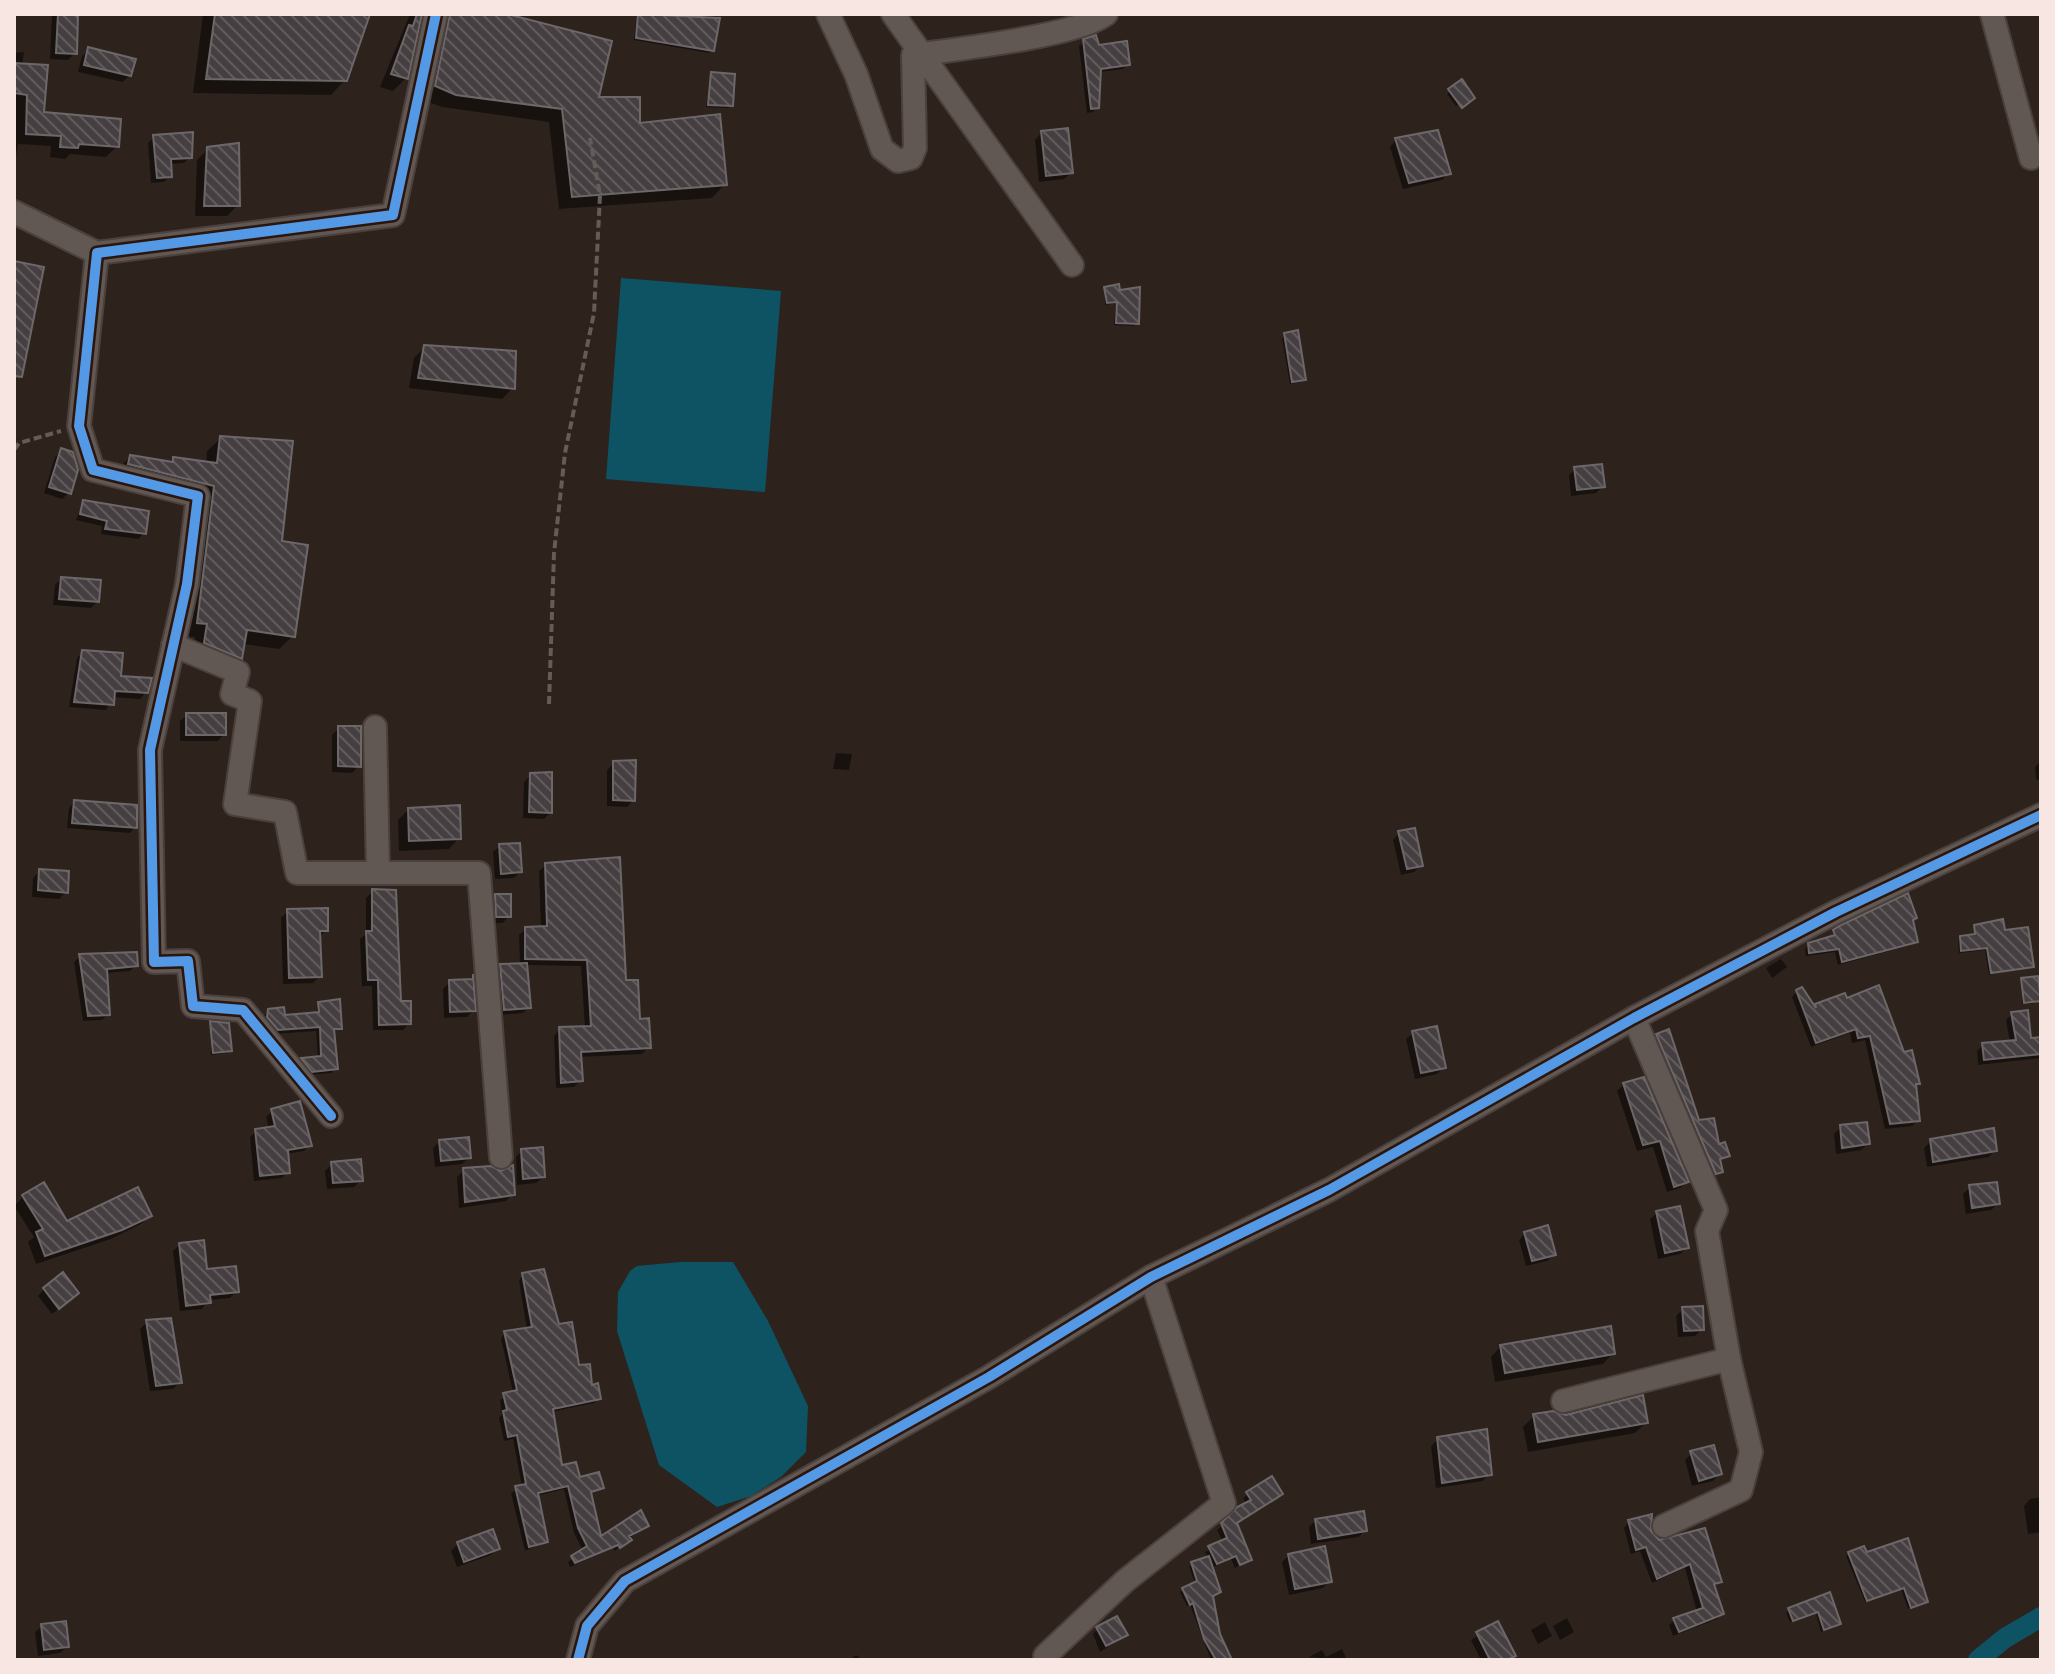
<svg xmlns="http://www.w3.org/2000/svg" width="2055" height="1674" viewBox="0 0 2055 1674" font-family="Lato,sans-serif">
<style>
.water{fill:#0e5363}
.shadow{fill:#0007}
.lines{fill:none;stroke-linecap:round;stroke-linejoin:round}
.canal{stroke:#0e5363;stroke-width:20}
.building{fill:url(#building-back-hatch);stroke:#6c6769;stroke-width:2}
.minor-casing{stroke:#4b403c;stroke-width:26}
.path{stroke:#645c58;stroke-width:4;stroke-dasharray:8 4;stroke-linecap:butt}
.minor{stroke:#615854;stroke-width:22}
.cycleway-casing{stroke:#2b150d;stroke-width:15}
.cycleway{stroke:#5399e6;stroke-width:10}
</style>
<defs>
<pattern id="building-back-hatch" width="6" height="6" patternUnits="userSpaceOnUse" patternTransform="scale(2)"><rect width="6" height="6" fill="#453f41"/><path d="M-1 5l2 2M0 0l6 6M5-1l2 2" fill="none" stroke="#615b5c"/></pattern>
</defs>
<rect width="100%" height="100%" fill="#2e221d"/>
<g class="water">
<path d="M 621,278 L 781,291 L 765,492 L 606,479 Z"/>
<path d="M 680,1262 L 733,1262 L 768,1321 L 808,1406 L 806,1452 L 781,1477 L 751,1496 L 717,1507 L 659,1465 L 617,1331 L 618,1292 L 630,1271 L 637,1266 Z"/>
</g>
<g class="shadow">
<path d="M 52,14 L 76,14 L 75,53 L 68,60 L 50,59 Z"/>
<path d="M 203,14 L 368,14 L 345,80 L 331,95 L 193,93 Z"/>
<path d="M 410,14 L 420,14 L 406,78 L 393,91 L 380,87 Z"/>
<path d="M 422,14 L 499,14 L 596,99 L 725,184 L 712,198 L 559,209 L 549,122 L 442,107 L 423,100 L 432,16 Z"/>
<path d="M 637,14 L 718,14 L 712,50 L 709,53 L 634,40 Z"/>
<path d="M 1084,41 L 1128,64 L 1123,69 L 1099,72 L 1097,107 L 1093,112 L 1087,113 L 1079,46 Z"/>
<path d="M 89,50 L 130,75 L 123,82 L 78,72 L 82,56 Z"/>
<path d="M 24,52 L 22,65 L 42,114 L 117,146 L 106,157 L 70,154 L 65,159 L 50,157 L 51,146 L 18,144 L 14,167 L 14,53 Z"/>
<path d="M 712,74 L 731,105 L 728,108 L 706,107 Z"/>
<path d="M 1461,82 L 1470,100 L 1456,106 L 1447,94 Z"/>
<path d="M 1041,133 L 1071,173 L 1064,179 L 1039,182 L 1035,140 Z"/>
<path d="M 154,137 L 190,157 L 184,163 L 169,164 L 170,176 L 164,182 L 151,183 L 148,143 Z"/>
<path d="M 1396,140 L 1449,173 L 1442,180 L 1403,189 L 1390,147 Z"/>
<path d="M 208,149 L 238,205 L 227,216 L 195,216 L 197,160 Z"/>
<path d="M 1105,289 L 1137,323 L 1134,326 L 1114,325 L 1116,303 L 1105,305 Z"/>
<path d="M 1285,335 L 1304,379 L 1301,382 L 1290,384 L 1282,338 Z"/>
<path d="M 425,347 L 513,388 L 502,399 L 409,388 L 414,358 Z"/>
<path d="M 221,438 L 279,543 L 293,636 L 279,649 L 243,644 L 240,658 L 227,671 L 191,656 L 195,637 L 185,636 L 202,499 L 117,470 L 130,457 L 170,464 L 174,460 L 206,464 L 207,451 Z"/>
<path d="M 62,451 L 69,493 L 62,499 L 44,493 L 55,457 Z"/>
<path d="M 1575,469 L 1603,486 L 1596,493 L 1571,496 L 1569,475 Z"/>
<path d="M 84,502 L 144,533 L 138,539 L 101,534 L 102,526 L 76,520 Z"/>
<path d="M 61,579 L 97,602 L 91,608 L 53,605 L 55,585 Z"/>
<path d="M 83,652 L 119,678 L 146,692 L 140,699 L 113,697 L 106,710 L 69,707 L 77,658 Z"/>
<path d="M 187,715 L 224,734 L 218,741 L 180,741 L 180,721 Z"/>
<path d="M 339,728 L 359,766 L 352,773 L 332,772 L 332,735 Z"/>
<path d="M 836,753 L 852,754 L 849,770 L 833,769 Z"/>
<path d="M 2041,761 L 2041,779 L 2036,780 L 2035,767 Z"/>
<path d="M 614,763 L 633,801 L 627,807 L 607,806 L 607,770 Z"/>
<path d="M 531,775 L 550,813 L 544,819 L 523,818 L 524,782 Z"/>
<path d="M 74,802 L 135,827 L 130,833 L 67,828 L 69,808 Z"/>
<path d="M 408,810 L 459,838 L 449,849 L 399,851 L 398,820 Z"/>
<path d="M 1399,833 L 1421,865 L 1414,872 L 1401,875 L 1393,840 Z"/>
<path d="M 500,846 L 520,872 L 514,878 L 495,879 L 493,852 Z"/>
<path d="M 546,865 L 624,982 L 649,1047 L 642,1054 L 579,1057 L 581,1080 L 574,1087 L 556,1088 L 554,1036 L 560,1029 L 585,1029 L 581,966 L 525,965 L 529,1007 L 523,1013 L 498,1015 L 495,971 L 501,966 L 520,965 L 519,935 L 526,929 L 541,928 L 539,871 Z"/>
<path d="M 40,871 L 66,892 L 59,899 L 32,897 L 33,878 Z"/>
<path d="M 373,891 L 399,1003 L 409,1023 L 403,1030 L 373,1030 L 372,986 L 362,986 L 360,939 L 366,934 L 366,898 Z"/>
<path d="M 496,896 L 509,916 L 503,923 L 490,923 L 489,903 Z"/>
<path d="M 288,911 L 326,930 L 319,938 L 320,976 L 313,983 L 283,984 L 281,918 Z"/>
<path d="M 1912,921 L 1916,941 L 1912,945 L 1838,965 L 1835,952 L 1806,956 L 1805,949 L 1809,944 L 1831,938 L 1835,931 Z"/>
<path d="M 1975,927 L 2003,932 L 2031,967 L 1989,975 L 1985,950 L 1959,953 L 1958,941 L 1972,936 Z"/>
<path d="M 80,956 L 136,965 L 130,971 L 105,973 L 108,1014 L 102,1020 L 83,1021 L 74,962 Z"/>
<path d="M 1781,959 L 1787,967 L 1772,978 L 1766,968 Z"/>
<path d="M 471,978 L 474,1010 L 467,1017 L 444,1018 L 443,989 L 450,982 Z"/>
<path d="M 2022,980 L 2039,1000 L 2036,1003 L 2022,1004 Z"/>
<path d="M 1797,991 L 1814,1008 L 1816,1006 L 1903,1054 L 1917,1083 L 1914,1086 L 1918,1120 L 1912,1126 L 1885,1129 L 1865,1040 L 1852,1043 L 1850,1033 L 1811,1047 L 1792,997 Z"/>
<path d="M 319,1004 L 340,1028 L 332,1033 L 336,1069 L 331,1073 L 308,1075 L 298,1064 L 318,1058 L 316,1031 L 273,1034 L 263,1022 L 264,1016 L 269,1011 L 283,1018 L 315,1015 Z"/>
<path d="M 2012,1014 L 2029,1041 L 2041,1039 L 2041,1058 L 1978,1065 L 1977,1051 L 1983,1045 L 2010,1043 L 2006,1020 Z"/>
<path d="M 211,1024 L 230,1050 L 228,1053 L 211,1055 Z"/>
<path d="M 1413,1033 L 1443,1068 L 1437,1074 L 1415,1079 L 1406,1039 Z"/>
<path d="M 1657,1035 L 1698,1123 L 1728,1155 L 1718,1161 L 1721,1171 L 1718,1174 L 1696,1123 L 1692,1123 L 1714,1176 L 1653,1039 Z"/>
<path d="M 1624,1084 L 1686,1182 L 1680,1188 L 1667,1192 L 1653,1147 L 1637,1151 L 1617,1091 Z"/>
<path d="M 272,1111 L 310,1145 L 304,1151 L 286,1154 L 288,1172 L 282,1178 L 254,1181 L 250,1137 L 256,1131 L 269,1129 L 266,1117 Z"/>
<path d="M 1841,1127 L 1868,1144 L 1861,1150 L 1836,1154 L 1834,1134 Z"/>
<path d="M 1931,1141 L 1995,1150 L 1989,1157 L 1927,1167 L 1924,1148 Z"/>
<path d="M 439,1142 L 469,1158 L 462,1164 L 435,1167 L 433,1148 Z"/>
<path d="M 522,1151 L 543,1177 L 536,1183 L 517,1185 L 516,1157 Z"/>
<path d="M 332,1164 L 361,1180 L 354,1187 L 327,1189 L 325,1171 Z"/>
<path d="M 464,1170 L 501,1173 L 513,1194 L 506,1201 L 459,1208 L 457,1177 Z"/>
<path d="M 1970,1187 L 1998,1204 L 1991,1210 L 1966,1214 L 1963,1194 Z"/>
<path d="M 23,1197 L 67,1224 L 150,1215 L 141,1224 L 111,1239 L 36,1264 L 28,1242 L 34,1237 L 14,1206 Z"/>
<path d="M 1657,1213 L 1687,1248 L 1680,1254 L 1658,1259 L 1650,1219 Z"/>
<path d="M 1525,1233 L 1554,1254 L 1547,1261 L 1526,1266 L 1519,1240 Z"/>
<path d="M 180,1244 L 206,1271 L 237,1291 L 230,1298 L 209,1300 L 202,1309 L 180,1311 L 173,1251 Z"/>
<path d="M 523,1275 L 598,1399 L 594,1403 L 551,1412 L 561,1468 L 601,1488 L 590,1494 L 600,1540 L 646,1525 L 615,1551 L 613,1548 L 570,1567 L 568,1562 L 583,1551 L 574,1533 L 564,1489 L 537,1496 L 546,1542 L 525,1551 L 511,1493 L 522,1487 L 513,1439 L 504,1441 L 499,1418 L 502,1414 L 500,1400 L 513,1393 L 501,1338 L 505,1333 L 527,1330 L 519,1280 Z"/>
<path d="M 44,1289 L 70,1300 L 52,1314 L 38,1296 Z"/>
<path d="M 1683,1309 L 1702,1329 L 1695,1336 L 1678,1337 L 1676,1316 Z"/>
<path d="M 147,1322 L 180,1382 L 173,1389 L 150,1391 L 140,1329 Z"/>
<path d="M 1501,1346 L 1613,1353 L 1603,1364 L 1495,1382 L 1491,1357 Z"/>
<path d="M 1534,1416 L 1566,1417 L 1646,1423 L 1635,1433 L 1528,1452 L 1523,1427 Z"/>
<path d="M 1438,1439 L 1489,1474 L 1483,1481 L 1436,1488 L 1431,1446 Z"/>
<path d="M 1692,1453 L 1720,1474 L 1713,1481 L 1692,1486 L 1685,1460 Z"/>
<path d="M 1271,1479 L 1235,1524 L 1250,1559 L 1235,1568 L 1231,1559 L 1211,1568 L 1211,1597 L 1218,1634 L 1230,1660 L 1211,1660 L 1190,1605 L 1187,1606 L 1180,1592 L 1195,1584 L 1189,1566 L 1208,1558 L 1205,1552 L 1223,1542 L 1217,1530 L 1247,1505 L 1243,1498 Z"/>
<path d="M 2041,1497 L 2041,1532 L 2028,1534 L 2024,1506 L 2030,1499 Z"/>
<path d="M 1316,1520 L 1365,1530 L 1359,1537 L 1311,1544 L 1309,1527 Z"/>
<path d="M 1629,1522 L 1719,1582 L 1713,1588 L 1722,1614 L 1717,1619 L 1673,1636 L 1669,1625 L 1675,1620 L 1697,1612 L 1685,1568 L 1652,1583 L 1640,1551 L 1631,1554 L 1624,1528 Z"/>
<path d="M 458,1544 L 498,1548 L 491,1555 L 457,1567 L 451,1551 Z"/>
<path d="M 1849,1554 L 1866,1555 L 1926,1602 L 1908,1609 L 1901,1589 L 1865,1602 L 1846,1556 Z"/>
<path d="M 1289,1555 L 1330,1581 L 1323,1588 L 1289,1595 L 1282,1562 Z"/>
<path d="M 1829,1595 L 1838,1624 L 1835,1626 L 1821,1632 L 1816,1614 L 1790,1622 L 1786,1613 L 1789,1610 Z"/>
<path d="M 1567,1618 L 1574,1632 L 1560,1640 L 1553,1626 Z"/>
<path d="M 1545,1622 L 1552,1636 L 1538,1644 L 1531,1630 Z"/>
<path d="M 1497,1624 L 1515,1660 L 1481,1660 L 1471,1640 Z"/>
<path d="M 42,1626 L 67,1647 L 60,1653 L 38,1656 L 35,1632 Z"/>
<path d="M 1099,1627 L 1125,1635 L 1100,1652 L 1093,1634 Z"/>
<path d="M 1342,1649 L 1347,1660 L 1309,1657 L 1322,1650 L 1326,1657 Z"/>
<path d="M 856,1655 L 863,1660 L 850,1660 Z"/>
</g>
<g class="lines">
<path class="canal" d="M 1978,1660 L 2005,1638 L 2041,1617"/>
</g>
<g class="building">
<path d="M 58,14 L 78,14 L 77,54 L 56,53 Z"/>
<path d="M 215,14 L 370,14 L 347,81 L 206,79 Z"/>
<path d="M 417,14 L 422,14 L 408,79 L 391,74 L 409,25 L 413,26 Z"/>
<path d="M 450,14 L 507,14 L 612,41 L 599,97 L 640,97 L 640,123 L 720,114 L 727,185 L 572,197 L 562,109 L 456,95 L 435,86 Z"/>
<path d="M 638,14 L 720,18 L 714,51 L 636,38 Z"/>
<path d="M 1096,35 L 1099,45 L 1127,41 L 1130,65 L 1101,69 L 1099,108 L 1091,109 L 1083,39 Z"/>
<path d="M 88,47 L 136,59 L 131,76 L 84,65 Z"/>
<path d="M 14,63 L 48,65 L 44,112 L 121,119 L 119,147 L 79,144 L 78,148 L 60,147 L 61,136 L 26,134 L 27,95 L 14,93 Z"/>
<path d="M 711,72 L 735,74 L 733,106 L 708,105 Z"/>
<path d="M 1462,79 L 1475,98 L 1462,108 L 1448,89 Z"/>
<path d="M 1068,128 L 1073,173 L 1046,176 L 1041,131 Z"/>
<path d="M 1438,130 L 1451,174 L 1409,183 L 1395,138 Z"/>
<path d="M 193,132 L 192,158 L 171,159 L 172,177 L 157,178 L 153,135 Z"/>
<path d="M 239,143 L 240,206 L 204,206 L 207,147 Z"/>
<path d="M 14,261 L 44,267 L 22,377 L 14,376 Z"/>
<path d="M 1119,284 L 1120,290 L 1140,287 L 1139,324 L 1116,323 L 1117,302 L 1107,303 L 1104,287 Z"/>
<path d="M 1298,330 L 1306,380 L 1292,382 L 1284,333 Z"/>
<path d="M 424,345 L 516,351 L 515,389 L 418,378 Z"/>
<path d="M 220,436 L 293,441 L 282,541 L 308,545 L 295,637 L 247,630 L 242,659 L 204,643 L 207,624 L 197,623 L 214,486 L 128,464 L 130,455 L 173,462 L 173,457 L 217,463 Z"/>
<path d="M 61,448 L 73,452 L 78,470 L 71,494 L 49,487 Z"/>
<path d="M 1602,464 L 1605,487 L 1577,490 L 1574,467 Z"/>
<path d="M 83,500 L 149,511 L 146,534 L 105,529 L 107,521 L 80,514 Z"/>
<path d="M 61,577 L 101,580 L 99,602 L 59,599 Z"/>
<path d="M 82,650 L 123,653 L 121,676 L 152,678 L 148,693 L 115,691 L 114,705 L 74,702 Z"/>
<rect x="186" y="713" width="40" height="22"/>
<path d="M 338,726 L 361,726 L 361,767 L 338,766 Z"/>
<path d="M 636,760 L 635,801 L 613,800 L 613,761 Z"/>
<path d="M 552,772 L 552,813 L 529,812 L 530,773 Z"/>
<path d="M 74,800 L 137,805 L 137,828 L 72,823 Z"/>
<path d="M 460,805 L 461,839 L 409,841 L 408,808 Z"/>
<path d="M 1415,828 L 1423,866 L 1407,869 L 1398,831 Z"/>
<path d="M 520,843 L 522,872 L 501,874 L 499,844 Z"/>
<path d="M 620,857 L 626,980 L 638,980 L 640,1019 L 649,1018 L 651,1048 L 581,1052 L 583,1081 L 561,1083 L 559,1027 L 591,1026 L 587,960 L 525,959 L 525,927 L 547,926 L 545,863 Z"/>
<path d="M 39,869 L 69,871 L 68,893 L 38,890 Z"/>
<path d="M 372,889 L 396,890 L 401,1001 L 411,1001 L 411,1024 L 379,1025 L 378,980 L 368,980 L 366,931 L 372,931 Z"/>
<path d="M 1908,893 L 1917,918 L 1913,920 L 1918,942 L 1842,962 L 1839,949 L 1809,953 L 1808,943 L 1835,935 L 1833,930 L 1839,926 Z"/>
<path d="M 495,894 L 511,894 L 511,917 L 496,917 Z"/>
<path d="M 328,908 L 328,931 L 320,931 L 322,977 L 289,978 L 287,909 Z"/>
<path d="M 2003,919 L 2005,930 L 2028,927 L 2034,967 L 1991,973 L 1987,948 L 1961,951 L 1960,936 L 1975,934 L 1974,925 Z"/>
<path d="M 137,952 L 138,966 L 107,969 L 110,1015 L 88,1016 L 79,954 Z"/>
<path d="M 527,963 L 531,1008 L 504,1010 L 500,964 Z"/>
<path d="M 473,974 L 476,1011 L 450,1012 L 449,980 L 473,979 Z"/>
<path d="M 2038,976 L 2041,1001 L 2024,1003 L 2021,978 Z"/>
<path d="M 1879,985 L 1904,1052 L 1912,1050 L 1920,1084 L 1916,1084 L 1920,1121 L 1890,1124 L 1870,1036 L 1858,1038 L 1856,1029 L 1816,1043 L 1796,990 L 1802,987 L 1816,1008 L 1815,1004 L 1845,993 L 1847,998 Z"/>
<path d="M 340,999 L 342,1029 L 334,1029 L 338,1069 L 312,1072 L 301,1058 L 321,1056 L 320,1027 L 278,1030 L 267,1017 L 268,1009 L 284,1007 L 285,1015 L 319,1012 L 318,1002 Z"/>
<path d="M 2028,1010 L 2031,1038 L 2041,1037 L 2041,1054 L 1984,1060 L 1982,1043 L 2016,1040 L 2011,1012 Z"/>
<path d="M 210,1021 L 229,1023 L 232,1051 L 213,1053 Z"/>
<path d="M 1437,1026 L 1446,1068 L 1421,1073 L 1412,1031 Z"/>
<path d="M 1669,1029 L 1699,1120 L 1714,1118 L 1719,1144 L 1725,1142 L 1730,1156 L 1720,1159 L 1723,1172 L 1716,1174 L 1656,1034 Z"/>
<path d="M 1644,1077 L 1689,1182 L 1674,1187 L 1660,1141 L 1643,1145 L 1623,1083 Z"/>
<path d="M 300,1101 L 312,1146 L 288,1150 L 290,1173 L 260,1176 L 255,1129 L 275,1126 L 271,1109 Z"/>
<path d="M 1867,1122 L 1870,1144 L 1842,1148 L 1840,1125 Z"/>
<path d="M 1994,1128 L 1997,1151 L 1933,1162 L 1930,1139 Z"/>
<path d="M 469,1137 L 471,1158 L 441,1161 L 439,1140 Z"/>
<path d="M 543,1147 L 545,1177 L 523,1179 L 521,1149 Z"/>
<path d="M 361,1159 L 363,1181 L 333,1183 L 331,1162 Z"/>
<path d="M 513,1165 L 515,1195 L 465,1202 L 463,1168 L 491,1166 L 501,1171 Z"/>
<path d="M 44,1182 L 67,1221 L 138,1187 L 152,1216 L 122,1230 L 45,1256 L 36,1232 L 43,1229 L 22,1195 Z"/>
<path d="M 1997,1182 L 2000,1204 L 1972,1208 L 1969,1185 Z"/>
<path d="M 1680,1206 L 1689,1248 L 1665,1253 L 1656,1211 Z"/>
<path d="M 1548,1225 L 1556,1255 L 1532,1261 L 1524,1232 Z"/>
<path d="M 204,1240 L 207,1269 L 236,1266 L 239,1292 L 210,1295 L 211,1303 L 186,1306 L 179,1243 Z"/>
<path d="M 544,1269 L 559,1324 L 572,1322 L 579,1365 L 590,1364 L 592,1385 L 598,1383 L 601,1399 L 553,1409 L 562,1465 L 576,1462 L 580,1477 L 599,1472 L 604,1488 L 591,1492 L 601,1536 L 641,1510 L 649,1526 L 629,1536 L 632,1540 L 620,1548 L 618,1545 L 575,1563 L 571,1556 L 587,1546 L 578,1528 L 568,1486 L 538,1493 L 548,1542 L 529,1547 L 515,1486 L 526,1484 L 517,1435 L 508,1437 L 503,1411 L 507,1410 L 503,1393 L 517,1390 L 504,1331 L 532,1327 L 522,1273 Z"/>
<path d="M 63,1272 L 79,1293 L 59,1309 L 43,1288 Z"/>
<path d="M 1703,1306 L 1704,1330 L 1684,1331 L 1682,1307 Z"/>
<path d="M 171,1318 L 182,1383 L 156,1386 L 146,1320 Z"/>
<path d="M 1611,1326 L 1615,1354 L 1505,1373 L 1500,1345 Z"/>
<path d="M 1643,1395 L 1648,1423 L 1538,1442 L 1533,1414 L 1553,1411 L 1566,1415 Z"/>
<path d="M 1487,1429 L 1492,1475 L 1442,1483 L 1437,1437 Z"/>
<path d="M 1714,1445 L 1722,1474 L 1699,1481 L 1690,1451 Z"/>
<path d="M 1272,1476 L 1283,1494 L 1237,1523 L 1252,1560 L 1240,1565 L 1236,1556 L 1217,1564 L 1208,1546 L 1227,1538 L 1221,1523 L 1237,1507 L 1251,1500 L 1246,1492 Z"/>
<path d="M 1364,1511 L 1367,1531 L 1318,1539 L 1315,1519 Z"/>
<path d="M 1652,1514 L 1651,1531 L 1659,1540 L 1705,1528 L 1722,1582 L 1714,1584 L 1724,1614 L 1679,1632 L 1673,1618 L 1703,1608 L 1690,1564 L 1657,1579 L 1646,1547 L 1636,1550 L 1628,1520 Z"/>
<path d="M 493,1529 L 500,1549 L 464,1562 L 457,1542 Z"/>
<path d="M 1908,1538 L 1928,1602 L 1911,1608 L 1904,1588 L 1867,1601 L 1848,1552 L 1864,1546 L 1867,1552 Z"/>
<path d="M 1325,1546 L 1332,1582 L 1295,1589 L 1288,1554 Z"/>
<path d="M 1209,1556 L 1221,1592 L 1213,1596 L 1220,1634 L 1232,1660 L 1216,1660 L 1204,1639 L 1193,1603 L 1190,1605 L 1182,1588 L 1197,1581 L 1191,1562 Z"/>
<path d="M 1830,1592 L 1841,1624 L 1824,1630 L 1818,1612 L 1793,1621 L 1788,1608 Z"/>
<path d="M 1117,1616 L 1128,1635 L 1106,1646 L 1096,1627 Z"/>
<path d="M 66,1621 L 69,1647 L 44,1650 L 41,1624 Z"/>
<path d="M 1498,1621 L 1516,1656 L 1507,1660 L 1490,1660 L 1476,1632 Z"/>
</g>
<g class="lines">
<defs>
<g id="minor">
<path d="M 828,14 L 856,74 L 882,149 L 898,161 L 911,158 L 915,148 L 913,55 C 952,50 1078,36 1106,14"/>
<path d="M 893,14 L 1072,265"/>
<path d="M 1992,14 L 2031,158"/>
<path d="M 14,212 L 97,253"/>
<path d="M 173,645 L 238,672 L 232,694 L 250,701 L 235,804 L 285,812 L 297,873 L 479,873 L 501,1157"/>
<path d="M 375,727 L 378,873"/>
<path d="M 331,1116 L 243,1010 L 193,1006 L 188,961 L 154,962 L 150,750 L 187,584 L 198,496 L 93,470 L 79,426 L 97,253 L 393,215 L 436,14"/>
<path d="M 1563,1401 L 1729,1359 L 1707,1231 L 1716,1210 L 1634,1018"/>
<path d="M 1664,1526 L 1741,1490 L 1751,1452 L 1729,1359"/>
<path d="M 578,1660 L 587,1626 L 625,1581 L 989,1377 L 1151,1277 L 1329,1190 L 1634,1018 L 1836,912 L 2041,815"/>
<path d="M 1047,1660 L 1045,1656 L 1125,1581 L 1224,1503 L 1151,1277"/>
</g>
</defs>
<use href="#minor" class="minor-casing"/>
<g class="path">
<path d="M 14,450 L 19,443 L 61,431"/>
<path d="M 549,704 L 554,553 L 565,453 L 594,313 L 600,195 L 590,138"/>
</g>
<use href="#minor" class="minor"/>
<defs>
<g id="cycleway">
<path d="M 331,1116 L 243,1010 L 193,1006 L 188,961 L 154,962 L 150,750 L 187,584 L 198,496 L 93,470 L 79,426 L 97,253 L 393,215 L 436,14"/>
<path d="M 578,1660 L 587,1626 L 625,1581 L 989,1377 L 1151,1277 L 1329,1190 L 1634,1018 L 1836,912 L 2041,815"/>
</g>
</defs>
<use href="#cycleway" class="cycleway-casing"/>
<use href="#cycleway" class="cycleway"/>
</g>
<rect width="2055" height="1674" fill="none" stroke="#f7e6e1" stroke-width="32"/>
</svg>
